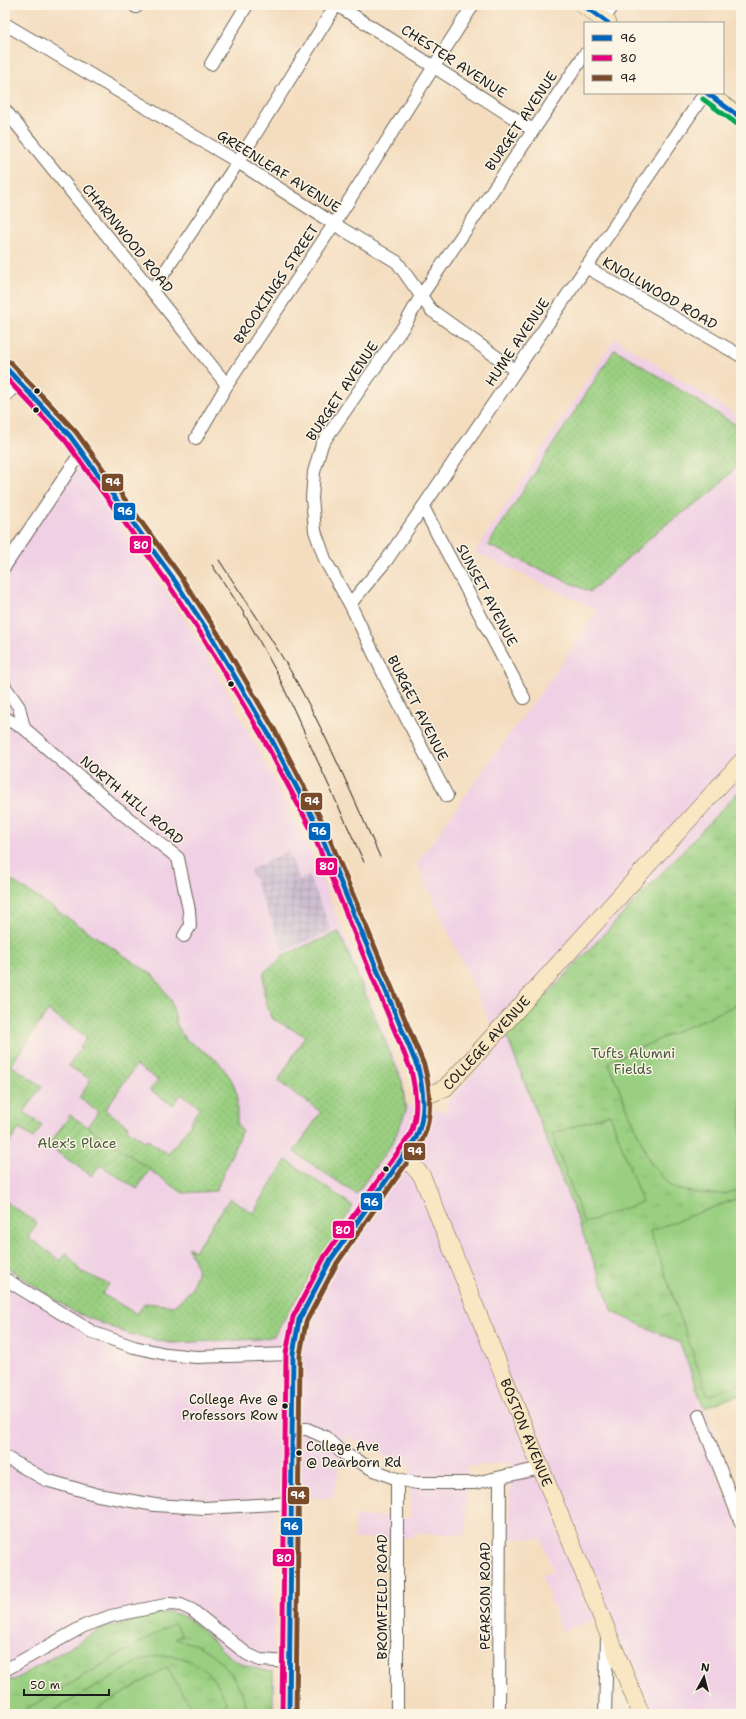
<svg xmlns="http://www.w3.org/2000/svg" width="746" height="1719" viewBox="0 0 746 1719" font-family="'Shantell Sans',sans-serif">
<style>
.built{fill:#f0d0e4}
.industrial{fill:url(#industrial-grid)}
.grass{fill:url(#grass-dots);stroke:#5b764e;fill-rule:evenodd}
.park{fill:url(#park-tufts);stroke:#5b764e}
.garden{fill:url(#garden-furrows);stroke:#5b764e}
.pitch{fill:#9acf81;stroke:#5b764e}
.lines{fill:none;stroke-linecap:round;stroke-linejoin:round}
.street-casing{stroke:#686055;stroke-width:14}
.secondary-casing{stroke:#686055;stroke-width:18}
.street{stroke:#fff;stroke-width:12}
.secondary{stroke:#f9e7c3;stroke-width:17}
.tram{stroke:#1c1c1c;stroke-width:1}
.bus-1-casing{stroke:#fcf5e5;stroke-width:8}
.bus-2-casing{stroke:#fcf5e5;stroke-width:8}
.bus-3-casing{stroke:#fcf5e5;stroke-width:8}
.bus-4-casing{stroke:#fcf5e5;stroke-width:8}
.bus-1{stroke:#0065bd;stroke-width:5}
.bus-2{stroke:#e5007d;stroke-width:5}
.bus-3{stroke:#7a4b2a;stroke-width:5}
.bus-4{stroke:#00a651;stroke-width:5}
.bus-dot{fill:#1c1c1c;stroke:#fcf5e5;stroke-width:1.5}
.labels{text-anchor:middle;stroke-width:3;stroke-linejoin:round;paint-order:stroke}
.bus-label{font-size:13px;fill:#1c1c1c;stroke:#fcf5e5;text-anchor:end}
.street-label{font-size:14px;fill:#1c1c1c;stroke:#fcf5e5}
.park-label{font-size:14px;fill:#485b3f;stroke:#fcf5e5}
.line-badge{stroke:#fcf5e5;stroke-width:1.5}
.badge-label{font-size:11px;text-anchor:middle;font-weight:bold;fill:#fff}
</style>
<defs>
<pattern id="industrial-grid" width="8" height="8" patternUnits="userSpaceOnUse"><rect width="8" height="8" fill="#cebed1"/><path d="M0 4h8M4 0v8" fill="none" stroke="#b0a3b3"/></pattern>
<pattern id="grass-dots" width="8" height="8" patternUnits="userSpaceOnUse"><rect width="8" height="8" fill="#9acf81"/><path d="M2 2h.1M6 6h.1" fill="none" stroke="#84b16f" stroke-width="1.8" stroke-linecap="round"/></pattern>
<pattern id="park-tufts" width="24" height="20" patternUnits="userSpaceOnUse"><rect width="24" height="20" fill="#9acf81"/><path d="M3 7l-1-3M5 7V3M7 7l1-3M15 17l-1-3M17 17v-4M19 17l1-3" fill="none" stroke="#84b16f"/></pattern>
<pattern id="garden-furrows" width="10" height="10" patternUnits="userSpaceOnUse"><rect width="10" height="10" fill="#9acf81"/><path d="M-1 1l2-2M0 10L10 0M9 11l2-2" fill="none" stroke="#84b16f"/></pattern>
</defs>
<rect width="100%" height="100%" fill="#fcf5e5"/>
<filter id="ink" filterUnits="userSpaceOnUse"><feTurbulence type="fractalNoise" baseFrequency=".025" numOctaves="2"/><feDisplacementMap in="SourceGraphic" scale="8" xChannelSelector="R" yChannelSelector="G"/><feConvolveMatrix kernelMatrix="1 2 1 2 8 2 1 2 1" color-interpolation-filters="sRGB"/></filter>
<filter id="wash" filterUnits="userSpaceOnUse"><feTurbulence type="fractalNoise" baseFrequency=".012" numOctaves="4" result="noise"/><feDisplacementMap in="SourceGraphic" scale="16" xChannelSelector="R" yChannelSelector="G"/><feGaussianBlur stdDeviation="0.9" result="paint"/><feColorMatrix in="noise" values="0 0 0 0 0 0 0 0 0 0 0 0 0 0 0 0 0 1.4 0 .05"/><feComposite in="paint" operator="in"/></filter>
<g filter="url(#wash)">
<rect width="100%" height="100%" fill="#f4ddbf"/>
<path class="built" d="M 615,338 L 741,418 L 741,1394 L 705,1408 L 722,1453 L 712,1460 L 741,1534 L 741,1714 L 648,1714 L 607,1614 L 562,1632 L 542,1576 L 553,1571 L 541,1538 L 509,1539 L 510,1462 L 467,1467 L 466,1535 L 414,1533 L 414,1537 L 354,1539 L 355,1516 L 411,1518 L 410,1464 L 383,1455 L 346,1435 L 333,1499 L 274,1495 L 275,1714 L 5,1714 L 5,573 L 78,463 L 190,628 L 225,687 L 307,843 L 404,1079 L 406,1104 L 416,1108 L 445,1111 L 448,1101 L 496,1049 L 490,1023 L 417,863 L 492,758 L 545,687 L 598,610 L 475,552 Z"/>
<path class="industrial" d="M 288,851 L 300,880 L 309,876 L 332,931 L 284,951 L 250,870 Z"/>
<g class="grass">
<path d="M 615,349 L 741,428 L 741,462 L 712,492 L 660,529 L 590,592 L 488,545 Z"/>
<path d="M 5,876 L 153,975 L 171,1000 L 177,1025 L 184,1038 L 219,1062 L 231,1079 L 237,1094 L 237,1126 L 242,1130 L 216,1191 L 183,1193 L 87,1127 L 98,1112 L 79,1098 L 91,1080 L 69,1066 L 87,1037 L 48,1011 L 11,1065 L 42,1086 L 24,1112 L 42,1125 L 33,1138 L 19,1129 L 5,1149 L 5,971 L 7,968 L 5,967 ZM 136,1065 L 158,1080 L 150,1090 L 173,1105 L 181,1094 L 200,1107 L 190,1123 L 191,1124 L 168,1154 L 147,1140 L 146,1142 L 127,1129 L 128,1126 L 105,1110 Z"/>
<path d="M 339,932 L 402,1081 L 406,1111 L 393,1142 L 356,1194 L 294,1152 L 321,1112 L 278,1081 L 305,1036 L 271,1018 L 264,993 L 264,972 L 279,961 L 283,955 Z"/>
<path d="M 286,1160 L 353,1206 L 274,1336 L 260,1339 L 170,1343 L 129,1334 L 74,1312 L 5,1266 L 5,1201 L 37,1223 L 28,1237 L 61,1261 L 66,1252 L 80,1271 L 109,1284 L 102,1294 L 137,1314 L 145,1303 L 174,1306 L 191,1290 L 198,1270 L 188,1247 L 195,1251 L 230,1198 L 253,1213 Z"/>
</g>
<g class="park">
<path d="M 741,789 L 741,1394 L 704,1408 L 680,1343 L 613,1312 L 507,1037 Z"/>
<path d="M 163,1612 C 196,1611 210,1645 235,1660 C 247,1667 260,1670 273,1672 L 273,1714 L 5,1714 L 5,1680 L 14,1680 L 99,1630 Z"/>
</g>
<path class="garden" d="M 70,1115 L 150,1169 L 137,1189 L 100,1165 L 92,1176 L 48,1146 Z"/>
<g class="pitch">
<path d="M 741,1003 L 741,1189 L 723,1194 L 697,1193 L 679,1190 L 670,1186 L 650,1162 L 608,1062 Z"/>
<path d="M 610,1114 L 642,1202 L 584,1223 L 552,1134 Z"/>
<path d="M 741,1197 L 741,1383 L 708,1396 L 650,1231 Z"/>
<path d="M 174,1623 L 182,1635 L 175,1639 C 186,1642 197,1644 207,1651 C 227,1664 245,1689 247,1714 L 229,1714 C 221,1670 180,1643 138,1662 L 48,1714 L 18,1714 Z"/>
<path d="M 167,1667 L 195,1714 L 89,1714 Z"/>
</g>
</g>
<g filter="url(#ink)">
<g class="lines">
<defs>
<g id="street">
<path d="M 337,5 L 533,130"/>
<path d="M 136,7 L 137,5"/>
<path d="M 602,23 L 613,5"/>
<path d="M 5,24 L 238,162 L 334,224 L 397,262 L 431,310 L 515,370"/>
<path d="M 211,64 L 247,5"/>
<path d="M 5,110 L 152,291 L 227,385"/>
<path d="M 586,267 L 741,356"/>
<path d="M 152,291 L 238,162 L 336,5"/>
<path d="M 5,396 L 19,382"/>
<path d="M 196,438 L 227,385 L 334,224 L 473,5"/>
<path d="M 423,507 L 524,698"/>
<path d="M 5,566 L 82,451"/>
<path d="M 350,604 L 386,561 L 705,93"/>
<path d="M 5,687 L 19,707 L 24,728"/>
<path d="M 5,718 L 25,729 L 118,810 L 178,858 L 189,910 L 190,926 L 184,936"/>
<path d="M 447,796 L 388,683 L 350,604 L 326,562 L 315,531 L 312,498 L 314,472 L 322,444 L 404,326 L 421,296 L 585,54"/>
<path d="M 5,1279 L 94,1333 L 134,1347 L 166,1354 L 196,1357 L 293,1354"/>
<path d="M 699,1415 L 741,1523"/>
<path d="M 292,1429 L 307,1429 L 325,1437 L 341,1452 L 374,1470 L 397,1479 L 417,1483 L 475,1483 L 541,1468"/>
<path d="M 5,1457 L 46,1480 L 98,1495 L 155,1505 L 204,1508 L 292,1503"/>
<path d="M 397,1479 L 397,1714"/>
<path d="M 5,1670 L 84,1626 L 111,1616 L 170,1604 L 181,1605 L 192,1610 L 247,1654 L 260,1660 L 289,1662"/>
<path d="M 499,1714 L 500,1478"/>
<path d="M 605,1714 L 607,1637"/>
</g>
<g id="secondary">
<path d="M 583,5 L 608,23"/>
<path d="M 707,93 L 741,118"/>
<path d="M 5,367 L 70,436 L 136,526 L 173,578 L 211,636 L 268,733 L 318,828 L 418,1068 L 422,1085 L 423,1097 L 423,1117 L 421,1127 L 416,1138 L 387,1181 L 331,1259 L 299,1320 L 293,1354 L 289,1714"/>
<path id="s1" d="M 423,1097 L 445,1088 L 475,1056 L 741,762"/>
<path id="s2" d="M 404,1156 L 422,1176 L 641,1714"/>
</g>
</defs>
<use href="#street" class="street-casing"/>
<use href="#secondary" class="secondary-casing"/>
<use href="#street" class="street"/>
<use href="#secondary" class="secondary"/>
<g class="tram">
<path d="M 219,560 C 246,602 275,642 299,686 C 329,741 354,799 380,857"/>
<path d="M 212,565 L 242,610 L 277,673 L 364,862"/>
</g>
<defs>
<g id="bus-1">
<path d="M 583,5 L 608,23"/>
<path d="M 707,93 L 741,118"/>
<path d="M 5,367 L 70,436 L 173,578 L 211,636 L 268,733 L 318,828 L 418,1068 C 424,1092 426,1115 416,1138 L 331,1259 L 299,1320 L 293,1354 L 289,1714"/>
</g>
<path id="bus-2" d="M 5,377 L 65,440 L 130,530 L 167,582 L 205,640 L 262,736 L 312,831 L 411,1070 C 416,1092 419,1114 410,1135 L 325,1256 L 293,1317 L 286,1354 L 282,1714"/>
<path id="bus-3" d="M 10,362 L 76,432 L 179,574 L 217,632 L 274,729 L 324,825 L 424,1065 C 431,1091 433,1117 422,1141 L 337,1263 L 306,1322 L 300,1355 L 296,1714"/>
<path id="bus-4" d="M 703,99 L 737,124"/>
</defs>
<use href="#bus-1" class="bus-1-casing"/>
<use href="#bus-2" class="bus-2-casing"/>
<use href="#bus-3" class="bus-3-casing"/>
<use href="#bus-4" class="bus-4-casing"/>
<use href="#bus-1" class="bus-1"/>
<use href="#bus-2" class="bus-2"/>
<use href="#bus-3" class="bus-3"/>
<use href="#bus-4" class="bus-4"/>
</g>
</g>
<g class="bus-dot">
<circle cx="37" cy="391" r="3.5"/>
<circle cx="36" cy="410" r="3.5"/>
<circle cx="231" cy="684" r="3.5"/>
<circle cx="386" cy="1169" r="3.5"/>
<circle cx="285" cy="1406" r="3.5"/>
<circle cx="299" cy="1453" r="3.5"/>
</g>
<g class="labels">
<g class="bus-label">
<text x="278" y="1404">College Ave @<tspan x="278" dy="16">Professors Row</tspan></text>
<text x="306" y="1451" text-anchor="start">College Ave<tspan x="306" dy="16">@ Dearborn Rd</tspan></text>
</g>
<g class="street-label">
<text transform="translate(454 61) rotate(33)" y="5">CHESTER AVENUE</text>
<text transform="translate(521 121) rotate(-56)" y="5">BURGET AVENUE</text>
<text transform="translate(279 171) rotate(32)" y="5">GREENLEAF AVENUE</text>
<text transform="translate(128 238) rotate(51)" y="5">CHARNWOOD ROAD</text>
<text transform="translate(276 284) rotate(-56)" y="5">BROOKINGS STREET</text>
<text transform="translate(660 293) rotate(30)" y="5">KNOLLWOOD ROAD</text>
<text transform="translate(517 342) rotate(-56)" y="5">HUME AVENUE</text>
<text transform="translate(342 391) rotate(-56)" y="5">BURGET AVENUE</text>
<text transform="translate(487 595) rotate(62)" y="5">SUNSET AVENUE</text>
<text transform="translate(418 708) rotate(63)" y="5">BURGET AVENUE</text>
<text transform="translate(132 800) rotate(40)" y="5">NORTH HILL ROAD</text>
<text dy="5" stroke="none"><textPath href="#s1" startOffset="85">COLLEGE AVENUE</textPath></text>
<text dy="5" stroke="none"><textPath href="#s2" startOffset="304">BOSTON AVENUE</textPath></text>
<text transform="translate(485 1596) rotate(-90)" y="5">PEARSON ROAD</text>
<text transform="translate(382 1597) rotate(-90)" y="5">BROMFIELD ROAD</text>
</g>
<g class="park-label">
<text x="633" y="1058">Tufts Alumni<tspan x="633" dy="16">Fields</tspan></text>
<text x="77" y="1148">Alex's Place</text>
</g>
</g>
<g class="line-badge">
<rect x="101" y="473" width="23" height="19" rx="4" fill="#7a4b2a"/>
<rect x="113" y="502" width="23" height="19" rx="4" fill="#0065bd"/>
<rect x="129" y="535" width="23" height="19" rx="4" fill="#e5007d"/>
<rect x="300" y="792" width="23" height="19" rx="4" fill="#7a4b2a"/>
<rect x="308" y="822" width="23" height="19" rx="4" fill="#0065bd"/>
<rect x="315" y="857" width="23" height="19" rx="4" fill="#e5007d"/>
<rect x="403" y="1142" width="23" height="19" rx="4" fill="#7a4b2a"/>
<rect x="360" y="1192" width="23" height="19" rx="4" fill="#0065bd"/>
<rect x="332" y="1220" width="23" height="19" rx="4" fill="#e5007d"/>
<rect x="287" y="1486" width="23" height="19" rx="4" fill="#7a4b2a"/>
<rect x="280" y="1517" width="23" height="19" rx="4" fill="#0065bd"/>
<rect x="272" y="1548" width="23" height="19" rx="4" fill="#e5007d"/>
</g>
<g class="badge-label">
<text x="113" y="486">94</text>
<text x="125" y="515">96</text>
<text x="141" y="549">80</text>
<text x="312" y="805">94</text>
<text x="319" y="835">96</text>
<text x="327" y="870">80</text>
<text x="415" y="1155">94</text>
<text x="371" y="1206">96</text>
<text x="343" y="1234">80</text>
<text x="298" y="1499">94</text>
<text x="291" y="1530">96</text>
<text x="284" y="1562">80</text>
</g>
<rect width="746" height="1719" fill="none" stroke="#fcf5e5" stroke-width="20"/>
<rect x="584" y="22" width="140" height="72" fill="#fcf5e5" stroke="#a29e95"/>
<rect x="592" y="35" width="20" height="6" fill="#0065bd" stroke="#a29e95"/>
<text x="620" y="42" font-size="12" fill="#1c1c1c">96</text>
<rect x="592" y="55" width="20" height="6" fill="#e5007d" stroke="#a29e95"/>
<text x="620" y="62" font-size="12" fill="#1c1c1c">80</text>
<rect x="592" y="75" width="20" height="6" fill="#7a4b2a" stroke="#a29e95"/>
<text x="620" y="82" font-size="12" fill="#1c1c1c">94</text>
<g transform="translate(704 1677) rotate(7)" stroke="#fcf5e5" stroke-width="3" paint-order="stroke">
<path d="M0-3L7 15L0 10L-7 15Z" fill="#1c1c1c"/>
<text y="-6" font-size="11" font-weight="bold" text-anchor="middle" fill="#1c1c1c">N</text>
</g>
<path d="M24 1689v6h85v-6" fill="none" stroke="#1c1c1c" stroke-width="2"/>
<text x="30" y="1689" font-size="12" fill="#1c1c1c" stroke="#fcf5e5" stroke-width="3" paint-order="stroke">50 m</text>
</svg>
